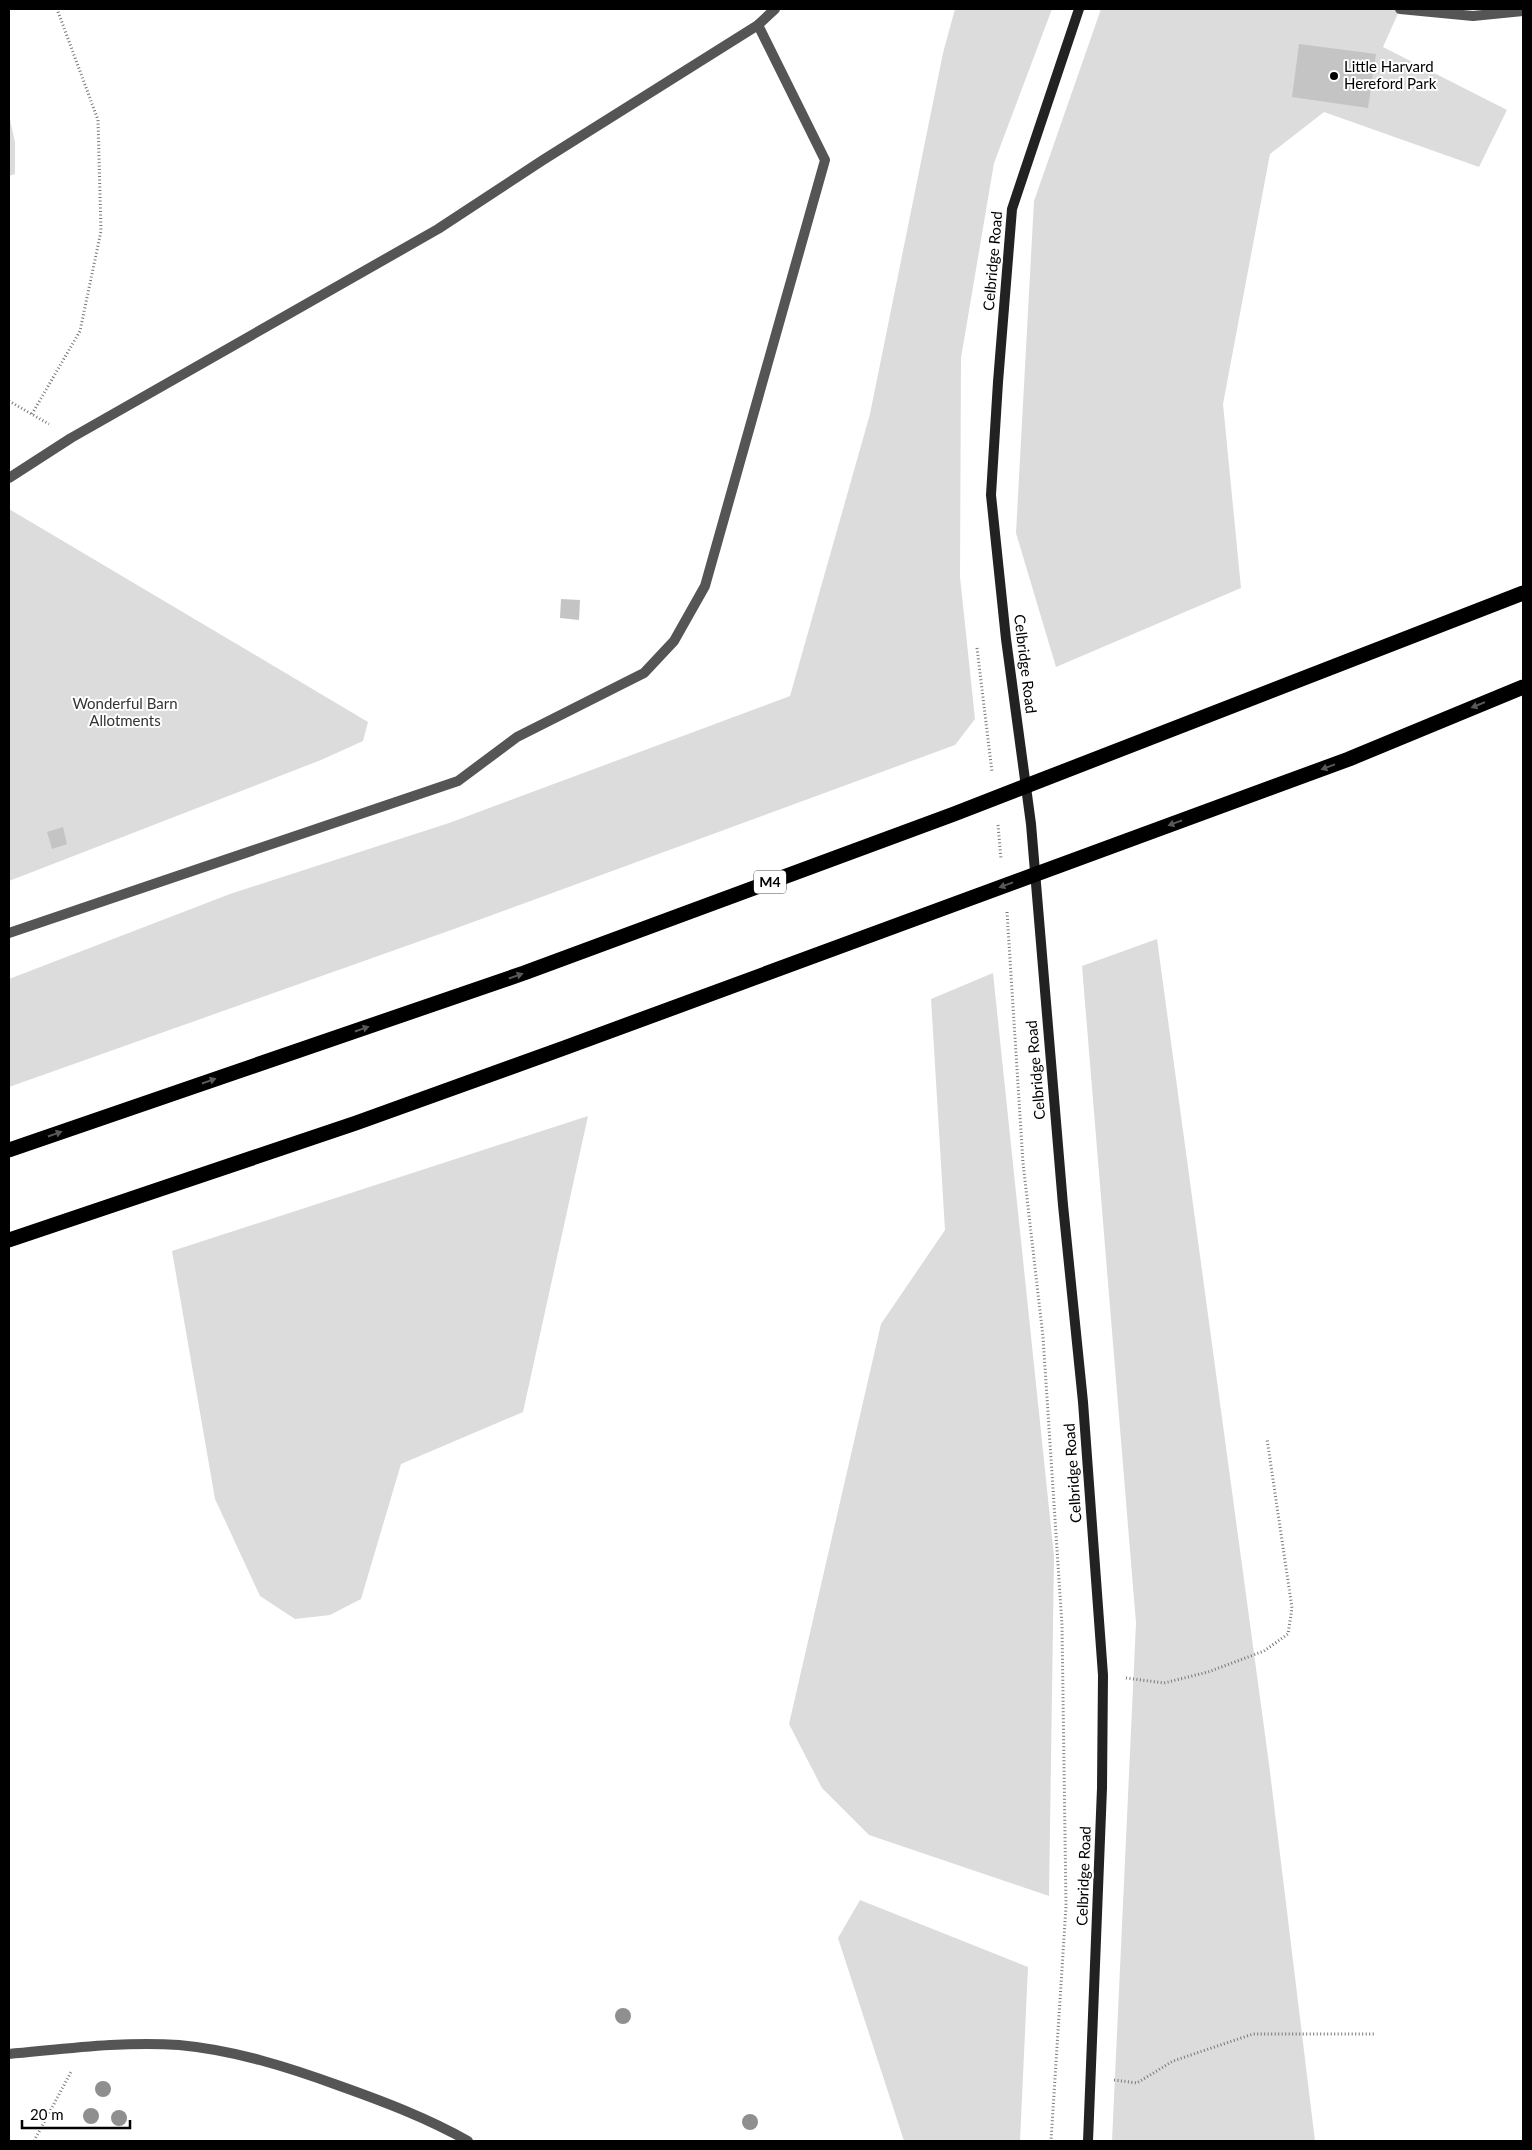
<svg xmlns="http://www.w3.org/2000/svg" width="1532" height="2150" viewBox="0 0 1532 2150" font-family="Lato,sans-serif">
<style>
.green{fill:#dcdcdc}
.building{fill:#c4c4c4}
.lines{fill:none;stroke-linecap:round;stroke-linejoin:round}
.path{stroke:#777;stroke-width:3;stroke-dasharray:1 2.5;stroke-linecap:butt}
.lane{stroke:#555;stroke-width:10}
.street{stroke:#555;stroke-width:10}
.secondary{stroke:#222;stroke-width:10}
.highway{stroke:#000;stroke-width:15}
.tree{fill:#8f8f8f}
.oneway{fill:#595959}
.poi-dot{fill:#000;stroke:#fff;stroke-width:2}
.labels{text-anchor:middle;stroke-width:4;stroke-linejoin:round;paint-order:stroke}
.shield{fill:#fff;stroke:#4c4c4c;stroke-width:1}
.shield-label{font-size:14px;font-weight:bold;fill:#000}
.poi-label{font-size:15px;fill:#000;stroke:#fff;text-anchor:start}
.street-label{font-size:15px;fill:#000;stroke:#fff}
.park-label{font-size:15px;fill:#333;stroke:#fff}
</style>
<rect width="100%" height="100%" fill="#fff"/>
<g class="green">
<path d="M 955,9 L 1052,9 L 994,163 L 961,358 L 960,577 L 975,719 L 955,745 L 454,929 L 9,1087 L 9,979 L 230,894 L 449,823 L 790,696 L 870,414 L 943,53 Z"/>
<path d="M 1101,9 L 1400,9 L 1383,47 L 1507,110 L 1479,167 L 1324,112 L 1270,154 L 1223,404 L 1241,588 L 1056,667 L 1016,533 L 1034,201 Z"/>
<path d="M 9,115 L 15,142 L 15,174 L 9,176 Z"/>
<path d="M 9,509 L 368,722 L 363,741 L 321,760 L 9,881 Z"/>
<path d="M 1157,939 L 1269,1764 L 1315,2141 L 1112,2141 L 1136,1623 L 1082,966 Z"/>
<path d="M 993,973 L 1054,1556 L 1049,1896 L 869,1835 L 822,1788 L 789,1724 L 881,1324 L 945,1230 L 931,999 Z"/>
<path d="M 588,1116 L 523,1412 L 401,1464 L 361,1599 L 330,1615 L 295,1619 L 260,1596 L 215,1499 L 172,1251 Z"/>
<path d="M 860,1900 L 1028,1967 L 1020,2141 L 904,2141 L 838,1938 Z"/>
</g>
<g class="building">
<path d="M 1299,44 L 1376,54 L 1368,108 L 1292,97 Z"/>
<path d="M 561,599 L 580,600 L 579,620 L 560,618 Z"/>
<path d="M 63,827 L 67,844 L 52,849 L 47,832 Z"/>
</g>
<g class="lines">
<g class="path">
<path d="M 9,401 L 49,424"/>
<path d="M 32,414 L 80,331 L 101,231 L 98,120 L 57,9"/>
<path d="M 977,648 L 992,772"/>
<path d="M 998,825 L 1001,859"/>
<path d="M 1007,912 L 1023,1163 L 1043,1337 L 1062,1625 L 1066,1906 L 1051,2141"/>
<path d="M 1126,1678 L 1164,1683 L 1208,1672 L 1264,1651 L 1288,1634 L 1292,1608 L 1267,1439"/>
<path d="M 1114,2080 L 1137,2083 L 1173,2061 L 1253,2034 L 1374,2034"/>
<path d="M 34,2141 L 71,2072"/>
</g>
<g class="lane">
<path d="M 9,478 L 71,438 L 438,229 L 543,160 L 758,25 L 775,9"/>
<path d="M 9,933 L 458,781 L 517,737 L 644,673 L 674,641 L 705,586 L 825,160 L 758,25"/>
</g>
<g class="street">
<path d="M 1400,9 L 1473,16 L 1523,11"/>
<path d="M 9,2054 C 65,2049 122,2041 179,2045 C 234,2050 288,2067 340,2086 C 385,2102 427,2118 468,2141"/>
</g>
<path class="secondary" d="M 1079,9 L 1012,209 L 998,382 L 991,495 L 1006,639 L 1031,824 L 1063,1205 L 1083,1402 L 1103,1675 L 1102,1788 L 1088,2141"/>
<g class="highway">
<path d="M 9,1150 L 524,973 L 954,814 L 1523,593"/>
<path d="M 9,1240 L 356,1123 L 564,1048 L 1349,759 L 1523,687"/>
</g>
</g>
<g class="tree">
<circle cx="623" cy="2016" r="8"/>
<circle cx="103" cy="2089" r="8"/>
<circle cx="91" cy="2116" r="8"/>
<circle cx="119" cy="2118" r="8"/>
<circle cx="750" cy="2122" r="8"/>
</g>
<defs><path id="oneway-solid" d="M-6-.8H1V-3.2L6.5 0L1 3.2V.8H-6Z" transform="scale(1.25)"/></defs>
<g class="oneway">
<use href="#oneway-solid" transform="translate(1478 705) rotate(158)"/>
<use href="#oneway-solid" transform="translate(1328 767) rotate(160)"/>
<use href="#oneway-solid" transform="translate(1175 823) rotate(160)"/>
<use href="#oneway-solid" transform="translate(1006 885) rotate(160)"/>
<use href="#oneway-solid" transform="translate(516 976) rotate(-19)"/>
<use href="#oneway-solid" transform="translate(362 1029) rotate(-19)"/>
<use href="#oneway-solid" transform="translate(209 1081) rotate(-19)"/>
<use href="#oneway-solid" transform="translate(55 1134) rotate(-19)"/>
</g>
<circle class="poi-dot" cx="1334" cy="76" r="5"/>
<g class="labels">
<rect class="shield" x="754" y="870.5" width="32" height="23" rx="4"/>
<g class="shield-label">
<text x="770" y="887">M4</text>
</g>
<g class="poi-label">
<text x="1344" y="72">Little Harvard<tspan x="1344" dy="17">Hereford Park</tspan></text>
</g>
<g class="street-label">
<text transform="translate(993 261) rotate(-85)" y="5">Celbridge Road</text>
<text transform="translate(1025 664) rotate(83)" y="5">Celbridge Road</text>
<text transform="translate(1036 1070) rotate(-95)" y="5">Celbridge Road</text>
<text transform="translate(1073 1473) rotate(-94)" y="5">Celbridge Road</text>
<text transform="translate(1084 1876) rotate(-88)" y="5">Celbridge Road</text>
</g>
<g class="park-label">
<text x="125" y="709">Wonderful Barn<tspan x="125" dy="17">Allotments</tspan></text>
</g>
</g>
<rect width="1532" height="2150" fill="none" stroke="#000000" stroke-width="20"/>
<path d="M22 2120v8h108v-8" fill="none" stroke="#000000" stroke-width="2.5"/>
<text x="30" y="2120" font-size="15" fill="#000000" stroke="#ffffff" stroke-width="4" paint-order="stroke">20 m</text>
</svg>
